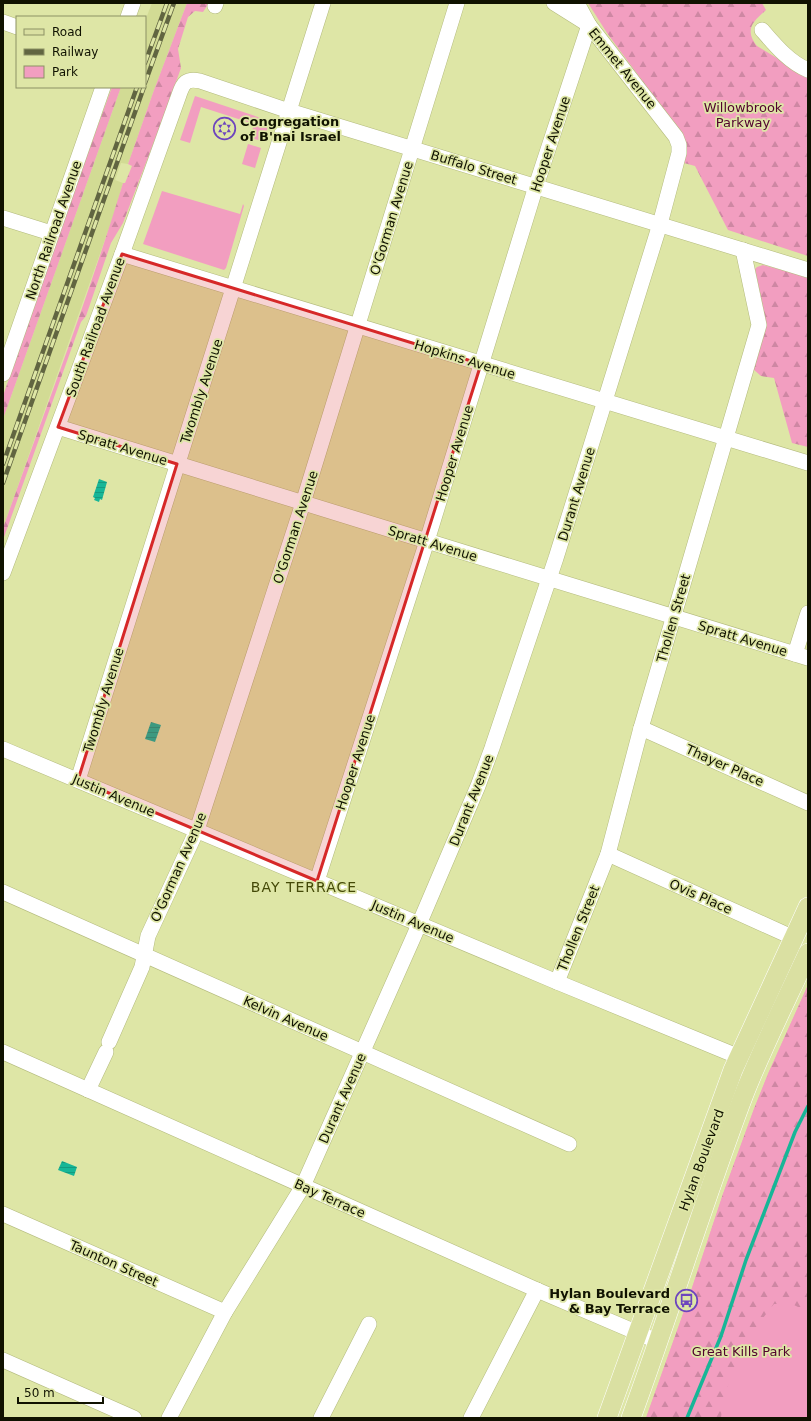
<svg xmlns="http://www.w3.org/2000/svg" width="811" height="1421" viewBox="0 0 811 1421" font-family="'DejaVu Sans',sans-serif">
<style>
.built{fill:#d2db94}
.green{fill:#f29ec0}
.forest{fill:url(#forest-firs)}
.water{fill:url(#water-rules)}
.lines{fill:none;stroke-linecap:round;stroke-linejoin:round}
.stream{stroke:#17b697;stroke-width:3.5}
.minor-casing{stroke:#b3ba7d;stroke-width:16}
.major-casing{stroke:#fff;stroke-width:20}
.minor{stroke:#fff;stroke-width:15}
.major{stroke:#dae0a2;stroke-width:19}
.rail-casing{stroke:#616541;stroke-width:4.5}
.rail{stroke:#dee6a6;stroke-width:3;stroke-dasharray:9;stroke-linecap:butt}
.marked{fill:#d62828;fill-opacity:0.2;stroke:#d62828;stroke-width:3;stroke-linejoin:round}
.labels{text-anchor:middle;stroke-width:3.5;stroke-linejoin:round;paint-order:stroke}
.street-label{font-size:13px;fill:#101200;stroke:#dee6a6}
.park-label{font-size:13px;fill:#51022e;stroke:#dee6a6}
.poi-label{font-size:13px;font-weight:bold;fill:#101200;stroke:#dee6a6;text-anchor:start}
.neighbourhood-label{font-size:14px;letter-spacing:1px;fill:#444907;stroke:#dee6a6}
</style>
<defs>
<pattern id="forest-firs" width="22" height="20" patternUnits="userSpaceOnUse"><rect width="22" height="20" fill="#f29ec0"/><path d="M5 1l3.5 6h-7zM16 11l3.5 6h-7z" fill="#ce87a3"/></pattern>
<pattern id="water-rules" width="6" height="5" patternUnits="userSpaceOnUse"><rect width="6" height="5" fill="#17b697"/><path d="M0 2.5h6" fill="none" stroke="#149b80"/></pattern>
</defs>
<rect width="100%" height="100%" fill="#dee6a6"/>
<path class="built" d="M 152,3 L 187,3 L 154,90 L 128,164 L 121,163 L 115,180 L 123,183 L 113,217 L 3,528 L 3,419 L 121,87 L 145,87 L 145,21 Z"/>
<g class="green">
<path d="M 195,96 L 270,121 L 263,141 L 250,138 L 254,124 L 201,107 L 190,143 L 180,140 Z"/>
<path d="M 248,144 L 261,148 L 255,168 L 242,164 Z"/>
<path d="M 162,191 L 240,214 L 243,204 L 244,206 L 226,268 L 224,270 L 143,244 Z"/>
<path d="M 808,985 L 808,1418 L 646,1418 L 689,1297 L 723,1194 L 754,1109 L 768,1074 Z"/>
</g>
<g class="forest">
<path d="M 187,3 L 209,3 L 203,12 L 195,11 L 188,17 L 178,49 L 181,68 L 163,118 L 123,223 L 111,243 L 86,316 L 81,322 L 3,540 L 3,528 C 44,413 88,299 123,183 L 125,183 L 132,166 L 128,164 L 154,90 Z"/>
<path d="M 588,3 L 762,3 L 766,10 C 753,22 744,29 757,46 L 808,77 L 808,256 L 728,230 L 695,166 L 684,163 L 663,109 L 607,33 Z"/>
<path d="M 112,87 L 121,87 L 3,419 L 3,396 L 66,213 Z"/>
<path d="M 763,265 L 808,277 L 808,447 L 792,443 L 774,378 L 761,376 L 753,369 L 764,325 L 762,302 L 755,269 L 757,267 Z"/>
<path d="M 808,985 L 808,1312 L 792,1304 L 774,1304 C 749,1334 725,1378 721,1418 L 646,1418 L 689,1297 L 723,1194 L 754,1109 L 768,1074 Z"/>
</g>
<g class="water">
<path d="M 99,479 L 107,482 L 102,500 L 100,499 L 99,502 L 94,500 L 95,498 L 93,497 Z"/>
<path d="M 151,722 L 161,725 L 155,742 L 145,739 Z"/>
<path d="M 62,1161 L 77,1167 L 74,1176 L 58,1170 Z"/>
</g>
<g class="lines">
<path class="stream" d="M 687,1418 L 721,1336 L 746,1260 L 795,1132 L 808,1106"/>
<defs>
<g id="minor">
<path d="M 215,6 L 216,3"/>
<path d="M 128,17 L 133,3"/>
<path d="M 3,22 L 17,27"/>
<path d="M 762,30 C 775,45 789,62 808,70"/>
<path d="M 3,218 L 51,233"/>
<path d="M 122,254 L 808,463"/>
<path d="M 3,374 L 103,87"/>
<path d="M 58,427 L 427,541 L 808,658"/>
<path d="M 3,573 L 122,254 L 179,95 C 183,83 186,78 200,81 L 289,111 L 808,270"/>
<path d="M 795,654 L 808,613"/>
<path d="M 641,728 L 808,803"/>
<path d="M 3,749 L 557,982 L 749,1061"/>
<path d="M 78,780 L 323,3"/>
<path d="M 608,854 L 794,938"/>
<path d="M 317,881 L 427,541 L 536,186 L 589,25 L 577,3"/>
<path d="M 3,892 L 569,1144"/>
<path d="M 557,982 L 608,854 L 641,728 L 759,325 L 743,250"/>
<path d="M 109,1042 L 142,967 L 148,936 L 197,830 L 303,503 L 457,3"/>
<path d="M 3,1052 L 537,1290 L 659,1342"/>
<path d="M 88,1090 L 106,1052"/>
<path d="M 3,1214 L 225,1312"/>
<path d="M 3,1360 L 134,1418"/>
<path d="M 169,1418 L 225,1312 L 303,1186 L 414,936 L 478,786 L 492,748 L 556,558 L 660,224 L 679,153 L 679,145 L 676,137 L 589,25 L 554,3"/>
<path d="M 321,1418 L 369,1324"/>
<path d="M 471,1418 L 537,1290"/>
</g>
<g id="major">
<path d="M 607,1418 L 733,1070 L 808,907"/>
<path d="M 631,1418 C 670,1312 703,1203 743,1097 C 762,1048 786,1001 808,953"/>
</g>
</defs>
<use href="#minor" class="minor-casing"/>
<use href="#major" class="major-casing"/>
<use href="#minor" class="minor"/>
<use href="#major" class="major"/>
<defs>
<g id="rail">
<path d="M 145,63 L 167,3"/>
<path d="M 145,83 L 174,3"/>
<path d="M 3,464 L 137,87"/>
<path d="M 3,483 L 144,87"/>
</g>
</defs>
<use href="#rail" class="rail-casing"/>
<use href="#rail" class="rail"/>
</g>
<path class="marked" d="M 122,254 L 481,364 L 317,881 L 78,780 L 177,464 L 58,427 Z"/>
<defs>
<symbol id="synagogue-ring" viewBox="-11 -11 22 22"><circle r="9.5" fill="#dee6a6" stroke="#6d45be" stroke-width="1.5"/><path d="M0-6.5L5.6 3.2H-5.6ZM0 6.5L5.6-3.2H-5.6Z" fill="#6d45be"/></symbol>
<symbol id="bus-ring" viewBox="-11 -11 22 22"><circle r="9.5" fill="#dee6a6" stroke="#6d45be" stroke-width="1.5"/><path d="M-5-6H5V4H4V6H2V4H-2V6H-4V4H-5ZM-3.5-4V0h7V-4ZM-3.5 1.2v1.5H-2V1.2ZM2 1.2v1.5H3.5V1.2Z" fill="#6d45be"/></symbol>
</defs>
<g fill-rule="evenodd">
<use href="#synagogue-ring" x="212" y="116" width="25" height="25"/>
<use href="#bus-ring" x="674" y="1288" width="25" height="25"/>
</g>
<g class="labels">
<g class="street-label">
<text transform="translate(623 68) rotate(51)" y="5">Emmet Avenue</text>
<text transform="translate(550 144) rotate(-72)" y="5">Hooper Avenue</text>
<text transform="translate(474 167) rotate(17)" y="5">Buffalo Street</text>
<text transform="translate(391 218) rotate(-73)" y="5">O'Gorman Avenue</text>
<text transform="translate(53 230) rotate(-71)" y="5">North Railroad Avenue</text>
<text transform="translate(95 327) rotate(-70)" y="5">South Railroad Avenue</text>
<text transform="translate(465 359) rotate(17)" y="5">Hopkins Avenue</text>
<text transform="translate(201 391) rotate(-72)" y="5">Twombly Avenue</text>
<text transform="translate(123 447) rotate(17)" y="5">Spratt Avenue</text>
<text transform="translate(454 453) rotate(-73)" y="5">Hooper Avenue</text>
<text transform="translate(576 494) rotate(-73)" y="5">Durant Avenue</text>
<text transform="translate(295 527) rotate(-72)" y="5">O'Gorman Avenue</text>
<text transform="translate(433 543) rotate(17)" y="5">Spratt Avenue</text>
<text transform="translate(673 618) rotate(-74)" y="5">Thollen Street</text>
<text transform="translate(743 638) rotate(17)" y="5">Spratt Avenue</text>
<text transform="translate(103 700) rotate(-73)" y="5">Twombly Avenue</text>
<text transform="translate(355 762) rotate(-72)" y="5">Hooper Avenue</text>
<text transform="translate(725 765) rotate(24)" y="5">Thayer Place</text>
<text transform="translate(114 795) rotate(23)" y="5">Justin Avenue</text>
<text transform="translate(471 800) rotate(-68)" y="5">Durant Avenue</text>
<text transform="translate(178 867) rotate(-66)" y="5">O'Gorman Avenue</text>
<text transform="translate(701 896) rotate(24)" y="5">Ovis Place</text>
<text transform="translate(413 921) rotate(23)" y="5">Justin Avenue</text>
<text transform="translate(578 928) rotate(-68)" y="5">Thollen Street</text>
<text transform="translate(286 1018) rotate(24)" y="5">Kelvin Avenue</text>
<text transform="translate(342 1098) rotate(-66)" y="5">Durant Avenue</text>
<text transform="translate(701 1160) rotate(-70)" y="5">Hylan Boulevard</text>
<text transform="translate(330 1198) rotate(24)" y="5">Bay Terrace</text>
<text transform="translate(114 1263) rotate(24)" y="5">Taunton Street</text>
</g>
<g class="park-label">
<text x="743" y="112">Willowbrook<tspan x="743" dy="15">Parkway</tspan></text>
<text x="741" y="1356">Great Kills Park</text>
</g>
<g class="poi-label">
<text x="240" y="126">Congregation<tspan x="240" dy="15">of B'nai Israel</tspan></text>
<text x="670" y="1298" text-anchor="end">Hylan Boulevard<tspan x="670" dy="15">&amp; Bay Terrace</tspan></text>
</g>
<g class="neighbourhood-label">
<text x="304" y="892">BAY TERRACE</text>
</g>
</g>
<rect width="811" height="1421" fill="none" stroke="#101200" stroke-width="8"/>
<rect x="16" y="16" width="130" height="72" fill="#dee6a6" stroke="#8c9164"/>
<rect x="24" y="29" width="20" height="6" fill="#dae0a2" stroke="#8c9164"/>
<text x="52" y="36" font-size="12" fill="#101200">Road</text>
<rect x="24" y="49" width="20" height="6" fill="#616541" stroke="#8c9164"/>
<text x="52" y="56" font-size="12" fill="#101200">Railway</text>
<rect x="24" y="66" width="20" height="12" fill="#f29ec0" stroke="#8c9164"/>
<text x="52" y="76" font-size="12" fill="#101200">Park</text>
<path d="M18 1397v6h85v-6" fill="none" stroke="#101200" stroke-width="2"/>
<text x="24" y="1397" font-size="12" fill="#101200" stroke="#dee6a6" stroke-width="3" paint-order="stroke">50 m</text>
</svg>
